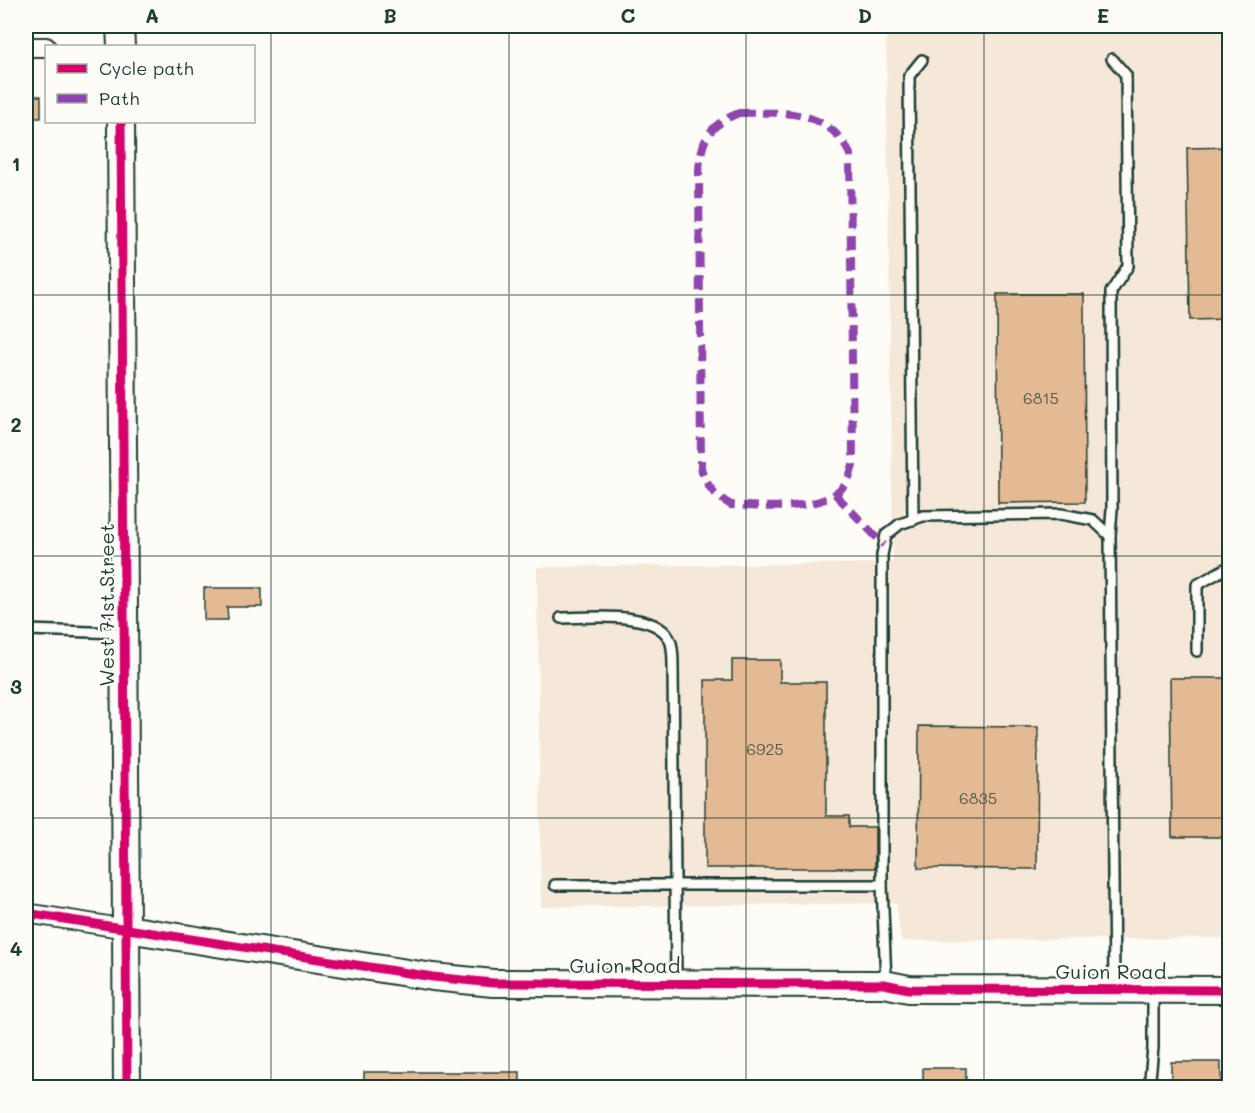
<svg xmlns="http://www.w3.org/2000/svg" width="1255" height="1113" viewBox="0 0 1255 1113" font-family="Mali,sans-serif">
<style>
.built{fill:#f6e8d9}
.building{fill:#e4ba94;stroke:#1f3d34;stroke-width:1.5}
.lines{fill:none;stroke-linecap:round;stroke-linejoin:round}
.lane-casing{stroke:#1f3d34;stroke-width:14}
.street-casing{stroke:#1f3d34;stroke-width:22}
.secondary-casing{stroke:#1f3d34;stroke-width:30}
.lane{stroke:#fdfcf7;stroke-width:9}
.street{stroke:#fdfcf7;stroke-width:18}
.secondary{stroke:#fdfcf7;stroke-width:26}
.quiet{stroke:#8e44ad;stroke-width:8;stroke-dasharray:15 8;stroke-linecap:butt}
.cycleway-casing{stroke:#fdfcf7;stroke-width:13}
.cycleway{stroke:#d6006c;stroke-width:9}
.grid{fill:none;stroke:#1f3d34;stroke-width:1.5;stroke-opacity:0.55}
.labels{text-anchor:middle;stroke-width:4.5;stroke-linejoin:round;paint-order:stroke}
.number-label{font-size:16px;fill:#505c4c}
.street-label{font-size:20px;fill:#1f3d34;stroke:#fdfcf7}
.neatline{fill:none;stroke:#1f3d34;stroke-width:2}
.grid-label{font-size:20px;text-anchor:middle;font-weight:bold;fill:#1f3d34}
</style>
<rect width="100%" height="100%" fill="#fdfcf7"/>
<filter id="ink" filterUnits="userSpaceOnUse"><feTurbulence type="fractalNoise" baseFrequency=".0167" numOctaves="2"/><feDisplacementMap in="SourceGraphic" scale="12" xChannelSelector="R" yChannelSelector="G"/><feConvolveMatrix kernelMatrix="1 2 1 2 8 2 1 2 1" color-interpolation-filters="sRGB"/></filter>
<g filter="url(#ink)">
<path class="built" d="M 886,26 L 1229,26 L 1229,938 L 901,941 L 896,903 L 541,907 L 537,567 L 893,563 Z"/>
<g class="building">
<rect x="26" y="96" width="15" height="22"/>
<path d="M 1230,147 L 1230,319 L 1190,320 L 1187,148 Z"/>
<path d="M 997,294 L 1084,294 L 1085,502 L 998,503 Z"/>
<path d="M 204,588 L 262,588 L 262,607 L 227,607 L 228,620 L 204,620 Z"/>
<path d="M 732,660 L 780,660 L 780,682 L 826,682 L 826,816 L 849,816 L 849,827 L 875,827 L 875,868 L 705,868 L 705,680 L 732,680 Z"/>
<path d="M 1170,678 L 1230,678 L 1230,837 L 1172,837 Z"/>
<path d="M 919,726 L 1038,727 L 1037,869 L 918,868 Z"/>
<rect x="1171" y="1062" width="50" height="26"/>
<rect x="923" y="1068" width="43" height="20"/>
<rect x="364" y="1072" width="156" height="16"/>
</g>
<g class="lines">
<defs>
<g id="lane">
<path d="M 913,520 L 909,76 L 922,60"/>
<path d="M 1110,536 L 1112,509 L 1111,292 L 1128,266 L 1126,75 L 1112,59"/>
<path d="M 561,618 C 588,618 661,609 671,643 C 673,651 673,660 673,667 L 676,982"/>
<path d="M 26,630 L 123,633"/>
<path d="M 1197,651 L 1197,585 L 1230,566"/>
<path d="M 555,885 L 882,885 L 886,981"/>
<path d="M 882,885 L 882,555 L 886,535 L 900,524 L 923,516 L 1061,514 L 1093,520 L 1110,536 L 1114,989"/>
<path d="M 1149,1088 L 1153,1048 L 1153,991"/>
</g>
<g id="street">
<path d="M 26,47 L 46,47"/>
<path d="M 26,913 L 127,929"/>
</g>
<g id="secondary">
<path d="M 120,26 L 121,46"/>
<path d="M 121,122 L 127,1088"/>
<path d="M 127,929 L 433,977 L 493,983 L 884,984 L 909,989 L 1230,990"/>
</g>
</defs>
<use href="#lane" class="lane-casing"/>
<use href="#street" class="street-casing"/>
<use href="#secondary" class="secondary-casing"/>
<use href="#lane" class="lane"/>
<use href="#street" class="street"/>
<use href="#secondary" class="secondary"/>
<g class="quiet">
<path d="M 739,113 C 775,113 814,108 840,138 C 844,142 847,149 850,154 L 853,465 C 851,470 850,477 847,482 C 828,513 762,507 731,505 C 714,495 707,487 701,468 L 699,169 C 702,138 709,125 739,113 Z"/>
<path d="M 835,494 L 884,545"/>
</g>
<defs>
<g id="cycleway">
<path d="M 121,122 L 127,1088"/>
<path d="M 26,913 L 433,977 L 493,983 L 884,984 L 909,989 L 1230,990"/>
</g>
</defs>
<use href="#cycleway" class="cycleway-casing"/>
<use href="#cycleway" class="cycleway"/>
</g>
</g>
<path class="grid" d="M 271,26 L 271,1088M 509,26 L 509,1088M 746,26 L 746,1088M 984,26 L 984,1088M 26,295 L 1230,295M 26,556 L 1230,556M 26,818 L 1230,818"/>
<g class="labels">
<g class="number-label">
<text x="1041" y="404">6815</text>
<text x="765" y="755">6925</text>
<text x="978" y="804">6835</text>
</g>
<g class="street-label">
<text transform="translate(107 605) rotate(-90)" y="7">West 71st Street</text>
<text x="625" y="973">Guion Road</text>
<text x="1111" y="979">Guion Road</text>
</g>
</g>
<rect width="1255" height="1113" fill="none" stroke="#fdfcf7" stroke-width="66"/>
<rect x="45" y="45" width="210" height="78" fill="#fdfcf7" stroke="#a4b0a9" stroke-width="1.5"/>
<rect x="57" y="64" width="30" height="9" fill="#d6006c" stroke="#a4b0a9" stroke-width="1.5"/>
<text x="99" y="75" font-size="18" fill="#1f3d34">Cycle path</text>
<rect x="57" y="94" width="30" height="9" fill="#8e44ad" stroke="#a4b0a9" stroke-width="1.5"/>
<text x="99" y="105" font-size="18" fill="#1f3d34">Path</text>
<rect x="33" y="33" width="1189" height="1047" class="neatline"/>
<g class="grid-label">
<text x="152" y="23">A</text>
<text x="390" y="23">B</text>
<text x="628" y="23">C</text>
<text x="865" y="23">D</text>
<text x="1103" y="23">E</text>
<text x="16" y="171">1</text>
<text x="16" y="432">2</text>
<text x="16" y="694">3</text>
<text x="16" y="956">4</text>
</g>
</svg>
